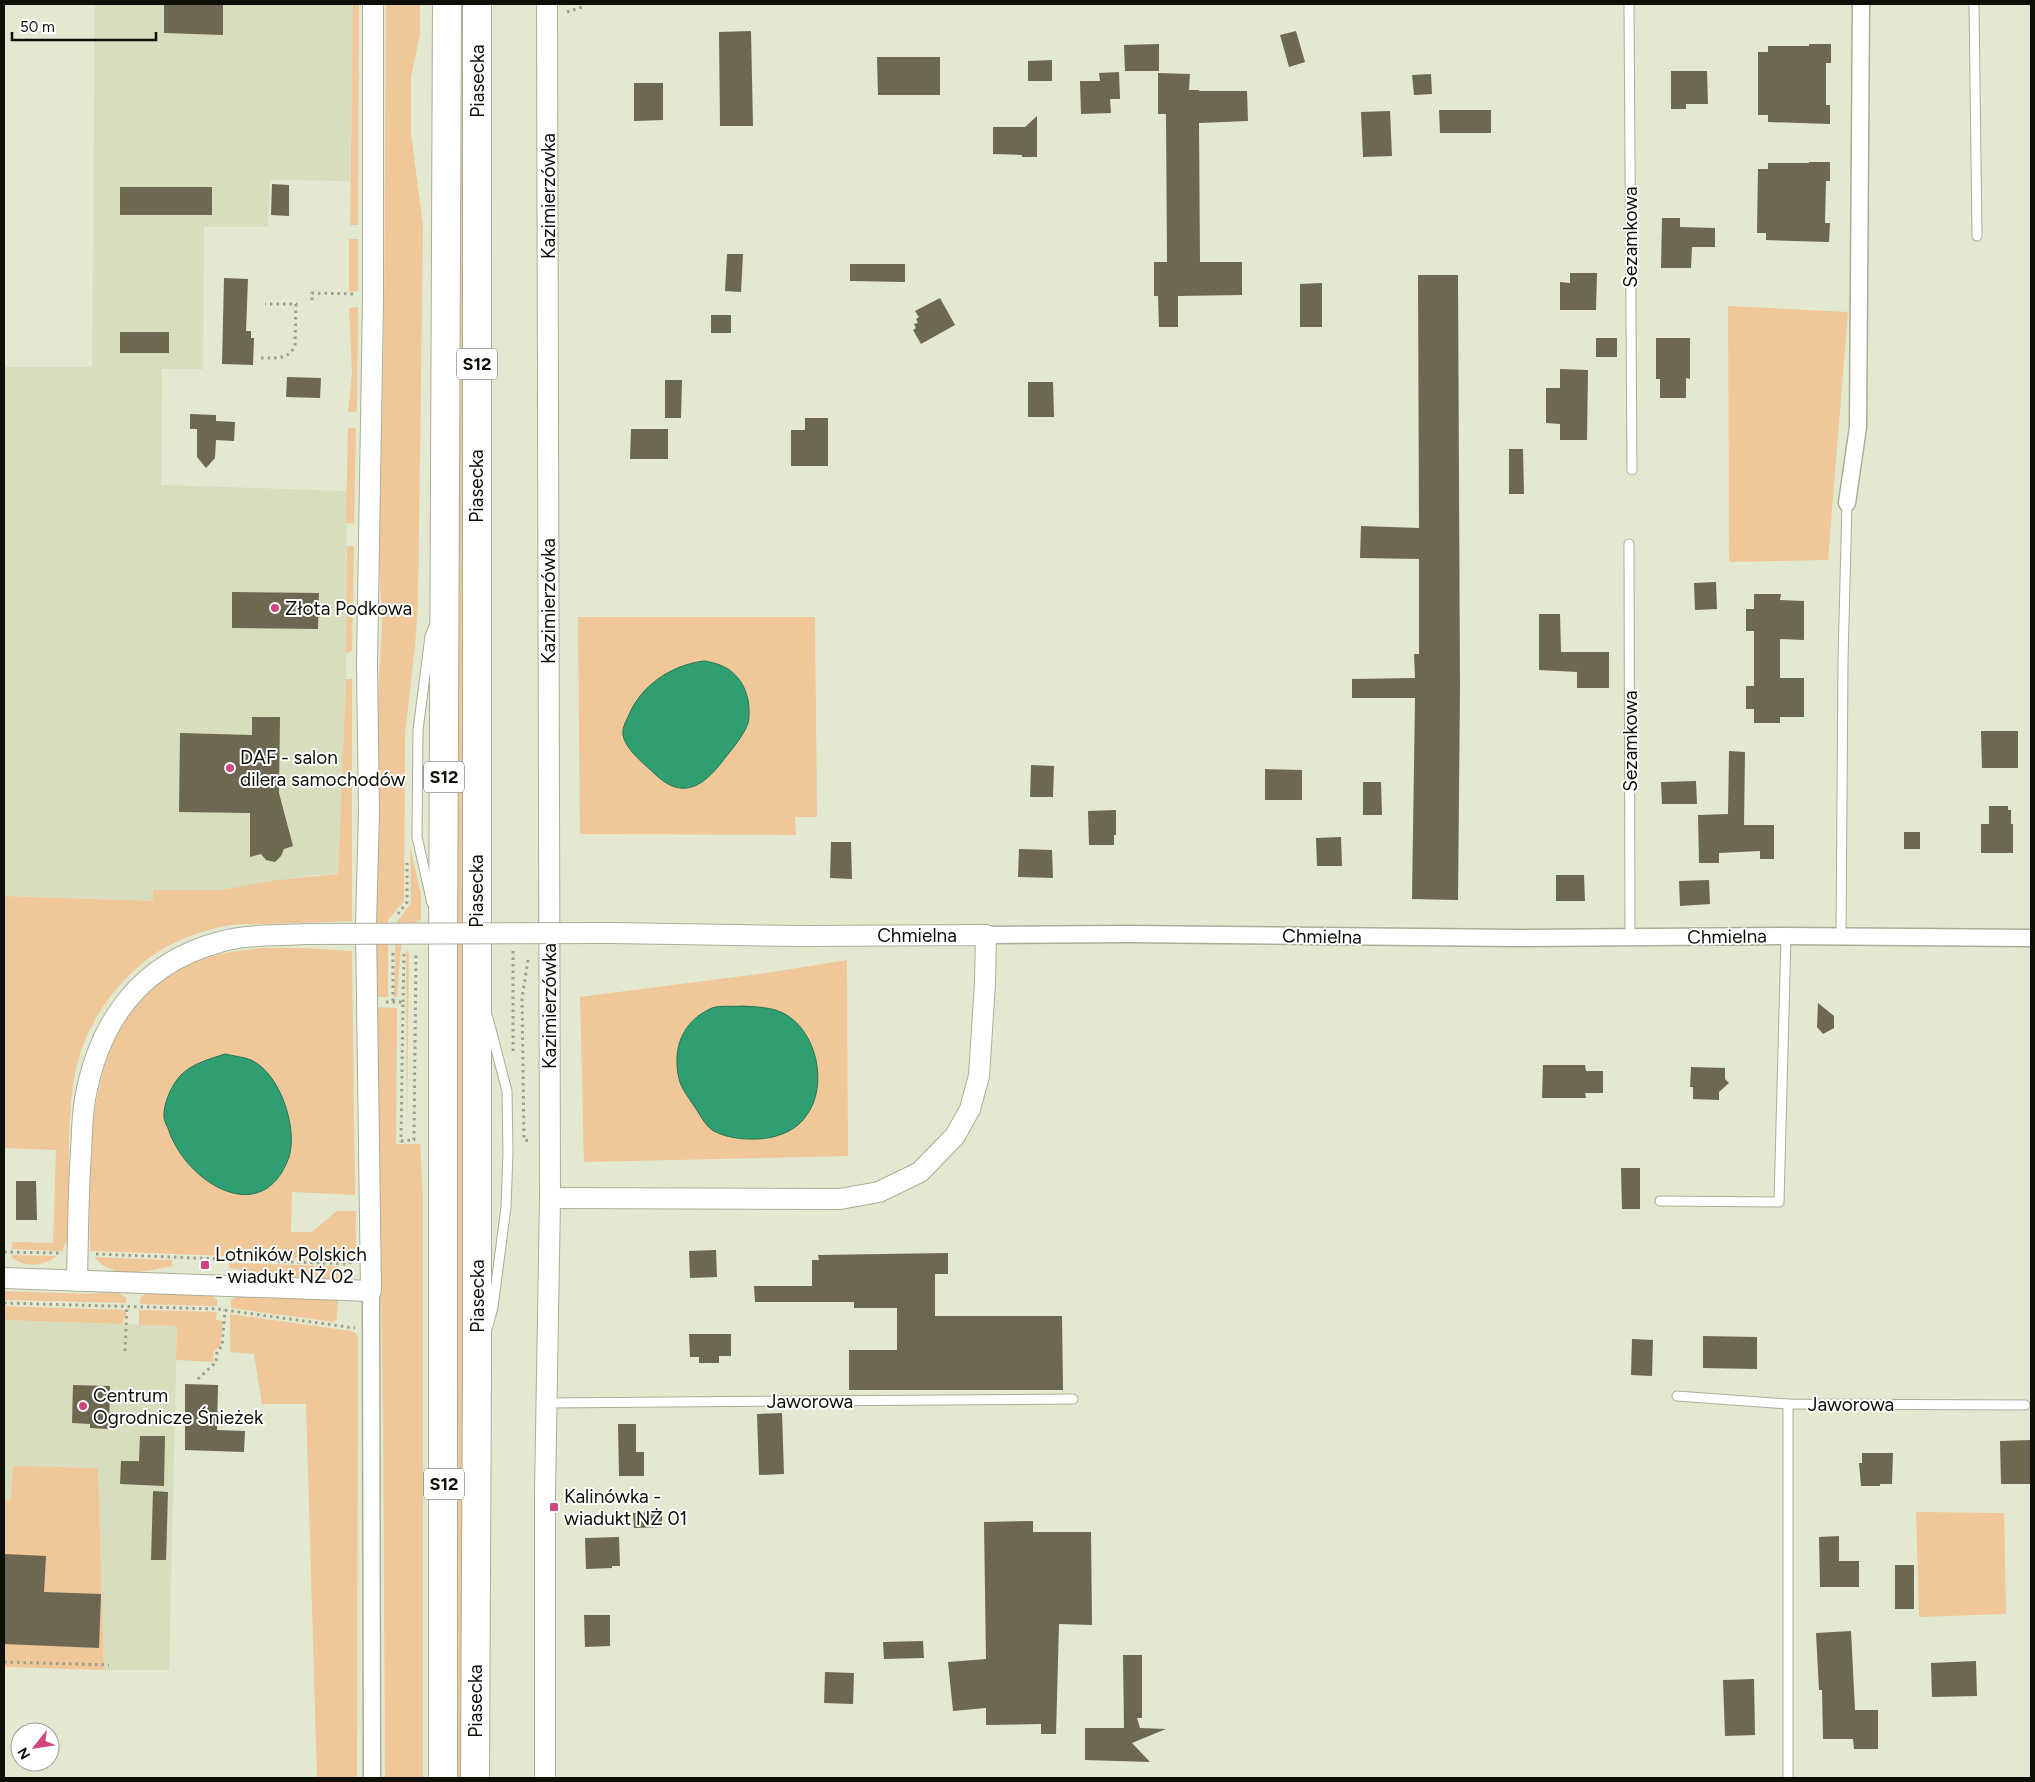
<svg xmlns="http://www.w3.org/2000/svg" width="2035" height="1782" viewBox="0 0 2035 1782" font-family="Figtree,sans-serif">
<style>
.built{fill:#d8ddbe}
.green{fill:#f0c799}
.water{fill:#2f9f71;stroke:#257451}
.building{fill:#6e6752}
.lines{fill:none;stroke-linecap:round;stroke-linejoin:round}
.service-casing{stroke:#aaae97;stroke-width:11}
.minor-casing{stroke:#aaae97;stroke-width:19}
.tertiary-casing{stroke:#aaae97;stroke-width:22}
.motorway-casing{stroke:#aaae97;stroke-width:30}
.path{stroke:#9b9f8c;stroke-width:3;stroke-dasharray:2.5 4;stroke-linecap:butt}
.service{stroke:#fff;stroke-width:9}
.minor{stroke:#fff;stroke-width:16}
.tertiary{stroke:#fff;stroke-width:20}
.motorway{stroke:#fff;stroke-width:28}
.tertiary-bridge-casing{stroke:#aaae97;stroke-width:22;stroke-linecap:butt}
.tertiary-bridge{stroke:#fff;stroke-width:20}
.poi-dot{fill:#d0457b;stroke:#fff;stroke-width:2}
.labels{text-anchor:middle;stroke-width:4;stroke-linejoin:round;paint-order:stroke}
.shield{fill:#fff;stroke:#565751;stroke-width:1}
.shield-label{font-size:18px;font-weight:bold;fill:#0e0f07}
.street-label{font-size:19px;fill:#0e0f07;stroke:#fff}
.poi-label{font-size:19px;fill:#0e0f07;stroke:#fff;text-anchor:start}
</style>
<rect width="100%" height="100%" fill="#e3e8d0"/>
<g class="built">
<path d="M 95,4 L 353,4 L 350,181 L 270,180 L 268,227 L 204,227 L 203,369 L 162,369 L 161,485 L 347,491 L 346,679 L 338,874 L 311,875 L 221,890 L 153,890 L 153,901 L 4,896 L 4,367 L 92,367 Z"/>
<path d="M 4,1320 L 177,1326 L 169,1670 L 104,1670 L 98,1468 L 11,1500 L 4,1500 Z"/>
</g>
<g class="green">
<path d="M 353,4 L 359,4 L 358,225 L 350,225 Z"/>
<path d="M 386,4 L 420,4 L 420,34 L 411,77 L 411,133 L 423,226 L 418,605 L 415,646 L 405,735 L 404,901 L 388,920 L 388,997 L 377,997 L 377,720 L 382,625 L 379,555 L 384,321 Z"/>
<path d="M 457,4 L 463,4 L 464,1778 L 458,1778 Z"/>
<path d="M 349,239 L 358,239 L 358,291 L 349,292 Z"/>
<path d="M 1728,306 L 1848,312 L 1828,560 L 1729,562 Z"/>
<path d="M 358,307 L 357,412 L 348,412 L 352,373 L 349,308 Z"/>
<path d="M 348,428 L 356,428 L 354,524 L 346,523 Z"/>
<path d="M 347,546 L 354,546 L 352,651 L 346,653 Z"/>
<path d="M 578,617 L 815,617 L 817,817 L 795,817 L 796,835 L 580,834 Z"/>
<path d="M 346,679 L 352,679 L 352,921 C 324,922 296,923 268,924 C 251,924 233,923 216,928 C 196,933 174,941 156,953 C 115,980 81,1031 74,1080 C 66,1130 70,1183 69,1235 L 62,1251 L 12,1249 L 12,1242 L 53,1243 L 56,1150 L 4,1148 L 4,896 L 153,901 L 153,890 L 221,890 L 278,880 L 338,874 Z"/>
<path d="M 410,846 L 421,895 L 421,920 L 416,921 L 401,946 L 397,997 L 394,997 L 396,923 L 411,903 Z"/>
<path d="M 262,948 L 306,948 L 352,951 L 355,1195 L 292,1192 L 291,1232 L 312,1232 L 337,1211 L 356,1211 L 356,1246 L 352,1256 L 347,1259 L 335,1260 L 90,1251 C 89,1139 81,991 217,955 C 232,951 247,950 262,948 Z"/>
<path d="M 406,951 L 409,951 L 407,1135 Z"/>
<path d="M 847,960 L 848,1156 L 584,1162 L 580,997 L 773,972 Z"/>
<path d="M 377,1007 L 397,1008 L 396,1144 L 420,1144 L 423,1197 L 423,1778 L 385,1778 L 383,1414 Z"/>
<path d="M 12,1255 L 57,1256 C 44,1266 25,1269 12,1257 Z"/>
<path d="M 94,1257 L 172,1260 L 172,1266 C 145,1271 114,1281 94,1257 Z"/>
<path d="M 229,1263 L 337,1266 L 340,1269 L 339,1278 L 334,1279 L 299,1278 L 229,1268 Z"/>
<path d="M 4,1291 L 87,1294 L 118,1292 L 126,1298 L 126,1303 L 4,1300 Z"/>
<path d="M 148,1292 L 209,1294 L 217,1300 L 217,1306 L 140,1304 L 140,1298 Z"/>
<path d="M 239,1295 L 328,1298 L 338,1300 L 337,1319 L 334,1322 L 231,1308 L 231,1300 Z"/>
<path d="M 4,1306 L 126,1310 L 126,1317 L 124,1318 L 123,1324 L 4,1320 Z"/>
<path d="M 139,1310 L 217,1312 L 216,1320 L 223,1321 L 220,1346 L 214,1351 L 213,1362 L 176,1360 L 177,1326 L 139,1325 Z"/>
<path d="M 230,1314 L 351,1331 L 356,1333 L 358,1338 L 357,1778 L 317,1778 L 306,1404 L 262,1404 L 254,1354 L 230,1352 Z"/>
<path d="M 13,1466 L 98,1468 L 104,1670 L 4,1667 L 4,1500 L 11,1500 Z"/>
<path d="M 1916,1512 L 2004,1513 L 2006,1614 L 1919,1617 Z"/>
</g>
<g class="water">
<path d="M 704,661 C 727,664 743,676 748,700 C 749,706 750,716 748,723 C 744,735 733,748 725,758 C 707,782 686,802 657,776 C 646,765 626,751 623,735 C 622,729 625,723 628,717 C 640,686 671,665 704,661 Z"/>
<path d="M 743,1006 C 756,1007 771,1007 783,1013 C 817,1030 829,1086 806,1116 C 794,1134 769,1140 749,1139 C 737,1139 722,1136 712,1130 C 705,1125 699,1113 694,1106 C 689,1098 681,1088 679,1079 C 672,1049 682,1021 712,1008 C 721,1005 734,1007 743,1006 Z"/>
<path d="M 225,1054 C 233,1056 244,1057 251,1060 C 280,1073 298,1128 289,1157 C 263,1230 187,1183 169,1131 C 168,1127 164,1122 164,1117 C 163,1104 172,1084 181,1075 C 193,1063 210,1059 225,1054 Z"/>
</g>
<g class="building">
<path d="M 164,4 L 223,4 L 223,35 L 164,33 Z"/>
<path d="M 751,31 L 753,126 L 720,126 L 719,32 Z"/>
<path d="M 1296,31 L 1305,62 L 1289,67 L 1280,35 Z"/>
<path d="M 1159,44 L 1159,71 L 1125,71 L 1124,45 Z"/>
<path d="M 1809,44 L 1831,44 L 1831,63 L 1826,63 L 1826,105 L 1830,105 L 1830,124 L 1768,122 L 1768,115 L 1758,115 L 1758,52 L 1768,52 L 1768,46 L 1809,46 Z"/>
<path d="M 877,57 L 940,57 L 940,95 L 878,95 Z"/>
<path d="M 1052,60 L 1052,81 L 1028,81 L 1028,61 Z"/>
<path d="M 1671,71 L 1707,71 L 1708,104 L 1686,104 L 1686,109 L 1671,109 Z"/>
<path d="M 1119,72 L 1120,99 L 1110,99 L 1111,113 L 1081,114 L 1080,81 L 1100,81 L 1099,73 Z"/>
<path d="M 1158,73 L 1190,74 L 1189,90 L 1199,90 L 1199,91 L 1247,91 L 1248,121 L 1199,123 L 1200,262 L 1242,262 L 1242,295 L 1178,296 L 1178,327 L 1159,327 L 1158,296 L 1154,296 L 1154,262 L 1167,262 L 1166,114 L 1158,114 Z"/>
<path d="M 1431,74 L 1432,94 L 1414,95 L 1412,75 Z"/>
<path d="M 634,83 L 663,83 L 663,120 L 634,121 Z"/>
<path d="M 1439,110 L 1491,110 L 1491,133 L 1440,133 Z"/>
<path d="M 1390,111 L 1392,156 L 1363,157 L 1361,112 Z"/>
<path d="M 1037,116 L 1037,157 L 1022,157 L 1022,155 L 993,154 L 993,127 L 1025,127 Z"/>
<path d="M 1809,162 L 1830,162 L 1830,181 L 1826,181 L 1825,223 L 1830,223 L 1829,242 L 1766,240 L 1766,233 L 1757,233 L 1758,169 L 1768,169 L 1768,163 L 1809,163 Z"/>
<path d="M 272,184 L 289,185 L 289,216 L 271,215 Z"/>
<rect x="120" y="187" width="92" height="28"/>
<path d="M 1662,218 L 1680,218 L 1680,227 L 1715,228 L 1715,247 L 1692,247 L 1691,268 L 1661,268 Z"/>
<path d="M 727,254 L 743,254 L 741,292 L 725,291 Z"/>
<path d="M 850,264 L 905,264 L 905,282 L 850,281 Z"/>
<path d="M 1570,273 L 1597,273 L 1596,310 L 1560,310 L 1560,282 L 1570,283 Z"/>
<path d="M 1418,275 L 1458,275 L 1460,687 L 1458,900 L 1412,899 L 1415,698 L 1352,698 L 1352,679 L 1415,678 L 1414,654 L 1419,654 L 1419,559 L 1360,558 L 1361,526 L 1419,528 Z"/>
<path d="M 224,278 L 248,279 L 246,331 L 251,331 L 251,338 L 254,338 L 253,365 L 222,364 Z"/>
<path d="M 1322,283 L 1322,327 L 1300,327 L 1300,284 Z"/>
<path d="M 940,298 L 955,325 L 921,344 L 913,330 L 916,328 L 914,324 L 918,323 L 916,319 L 919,317 L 915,311 Z"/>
<rect x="711" y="315" width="20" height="18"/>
<rect x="120" y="332" width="49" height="21"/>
<rect x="1596" y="338" width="21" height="19"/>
<path d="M 1656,338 L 1690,338 L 1690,379 L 1686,378 L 1686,398 L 1660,398 L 1660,379 L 1656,379 Z"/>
<path d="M 1560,369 L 1588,370 L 1587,440 L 1560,440 L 1560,424 L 1546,423 L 1546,388 L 1560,388 Z"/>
<path d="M 287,377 L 321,378 L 320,398 L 286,397 Z"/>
<path d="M 665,380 L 682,380 L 681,418 L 665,418 Z"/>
<path d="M 1028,382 L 1053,382 L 1054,417 L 1028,417 Z"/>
<path d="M 190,414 L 216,415 L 216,421 L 235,422 L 234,441 L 216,440 L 215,458 L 206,468 L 197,457 L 197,429 L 190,429 Z"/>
<path d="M 805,418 L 828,418 L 828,466 L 791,466 L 791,430 L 805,430 Z"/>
<path d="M 631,429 L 668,429 L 668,459 L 630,459 Z"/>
<path d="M 1509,449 L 1523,449 L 1524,494 L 1509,494 Z"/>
<path d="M 1716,582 L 1717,609 L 1695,610 L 1694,583 Z"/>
<path d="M 232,592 L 319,593 L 318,629 L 232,628 Z"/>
<path d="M 1754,594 L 1781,594 L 1780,600 L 1804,601 L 1804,640 L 1780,639 L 1780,678 L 1804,678 L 1804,717 L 1780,717 L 1780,723 L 1754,723 L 1754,709 L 1746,709 L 1746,686 L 1754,686 L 1754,631 L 1746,631 L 1746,609 L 1754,609 Z"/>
<path d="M 1539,614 L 1560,614 L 1561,652 L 1609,652 L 1609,688 L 1577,688 L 1577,672 L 1539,670 Z"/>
<path d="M 252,717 L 280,717 L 279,793 L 293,846 L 284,849 L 281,856 L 275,862 L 266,860 L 261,854 L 250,857 L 250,813 L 179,812 L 180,733 L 252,735 Z"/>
<path d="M 1981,731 L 2018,731 L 2018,768 L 1982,768 Z"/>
<path d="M 1729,751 L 1745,752 L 1744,825 L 1774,825 L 1774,859 L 1760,859 L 1760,851 L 1719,853 L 1719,863 L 1699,863 L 1698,815 L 1728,814 Z"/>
<path d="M 1031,765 L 1054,766 L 1053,797 L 1030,797 Z"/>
<path d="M 1265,769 L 1302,770 L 1302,800 L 1265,800 Z"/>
<path d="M 1696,781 L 1697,804 L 1662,804 L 1661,782 Z"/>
<path d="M 1363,782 L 1381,782 L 1382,815 L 1363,815 Z"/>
<path d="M 1989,806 L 2008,806 L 2008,810 L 2011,810 L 2011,824 L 2013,824 L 2013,853 L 1981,853 L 1981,824 L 1989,824 Z"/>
<path d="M 1116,810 L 1116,835 L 1114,835 L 1114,845 L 1089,845 L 1088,811 Z"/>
<rect x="1904" y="832" width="16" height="17"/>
<path d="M 1341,837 L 1342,866 L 1317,866 L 1316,838 Z"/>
<path d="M 831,842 L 851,842 L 852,879 L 830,878 Z"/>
<path d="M 1019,849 L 1052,850 L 1053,878 L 1018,877 Z"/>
<path d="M 1556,875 L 1584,875 L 1585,901 L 1556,901 Z"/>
<path d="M 1709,880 L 1710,904 L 1680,906 L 1679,881 Z"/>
<path d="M 1818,1003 L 1834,1016 L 1834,1028 L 1823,1034 L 1817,1027 Z"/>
<path d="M 1543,1065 L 1585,1065 L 1586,1071 L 1603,1071 L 1603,1093 L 1585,1093 L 1586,1098 L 1542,1098 Z"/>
<path d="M 1691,1067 L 1725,1068 L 1725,1079 L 1729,1083 L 1719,1092 L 1719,1100 L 1693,1099 L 1693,1087 L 1690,1087 Z"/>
<path d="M 1621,1168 L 1640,1168 L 1640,1209 L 1622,1209 Z"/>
<path d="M 16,1181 L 36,1181 L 37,1220 L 16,1220 Z"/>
<path d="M 716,1250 L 717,1277 L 690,1278 L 689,1251 Z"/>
<path d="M 948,1253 L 948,1274 L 935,1274 L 935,1316 L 1062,1316 L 1063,1390 L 849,1390 L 849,1350 L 897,1350 L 897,1308 L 854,1308 L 854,1302 L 755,1302 L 754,1286 L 812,1286 L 812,1260 L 819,1260 L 818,1255 Z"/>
<path d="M 689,1334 L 731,1334 L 731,1356 L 719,1356 L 719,1363 L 699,1363 L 699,1357 L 690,1357 Z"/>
<path d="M 1703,1336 L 1757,1337 L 1757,1369 L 1703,1368 Z"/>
<path d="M 1632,1339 L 1653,1340 L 1652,1376 L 1631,1375 Z"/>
<path d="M 185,1384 L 218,1385 L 217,1430 L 245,1431 L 244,1452 L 185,1450 Z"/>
<path d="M 73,1385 L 110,1386 L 109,1429 L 90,1428 L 90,1424 L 72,1423 Z"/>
<path d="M 782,1413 L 784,1474 L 759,1475 L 757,1414 Z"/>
<path d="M 618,1424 L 636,1424 L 636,1452 L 644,1452 L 644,1476 L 619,1476 Z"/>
<path d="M 140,1436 L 165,1436 L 164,1486 L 120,1484 L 121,1461 L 139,1461 Z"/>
<path d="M 2031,1440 L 2031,1484 L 2001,1484 L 2000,1441 Z"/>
<path d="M 1862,1453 L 1893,1453 L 1892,1484 L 1880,1484 L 1880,1486 L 1861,1486 L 1859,1463 L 1862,1463 Z"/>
<path d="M 153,1491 L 168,1492 L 166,1560 L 151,1560 Z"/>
<path d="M 662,1512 L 662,1527 L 634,1528 L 633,1513 Z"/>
<path d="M 1033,1521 L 1033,1532 L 1091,1532 L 1092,1625 L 1059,1624 L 1056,1734 L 1041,1734 L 1041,1724 L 986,1725 L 986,1708 L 953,1711 L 948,1662 L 986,1659 L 984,1522 Z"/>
<path d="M 1839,1536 L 1839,1561 L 1859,1561 L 1859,1587 L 1820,1587 L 1819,1537 Z"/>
<path d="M 619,1537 L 620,1566 L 612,1566 L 612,1568 L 586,1569 L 585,1538 Z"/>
<path d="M 4,1554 L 46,1556 L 44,1592 L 101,1594 L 99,1648 L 4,1644 Z"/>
<rect x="1895" y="1565" width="19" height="44"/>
<path d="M 584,1615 L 610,1615 L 610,1646 L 585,1647 Z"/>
<path d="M 1851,1631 L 1855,1710 L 1878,1710 L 1878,1749 L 1854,1749 L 1853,1739 L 1823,1739 L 1822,1690 L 1819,1690 L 1816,1633 Z"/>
<path d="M 923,1641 L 924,1658 L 884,1659 L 883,1642 Z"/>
<path d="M 1123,1655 L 1142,1655 L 1142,1718 L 1137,1718 L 1140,1728 L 1166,1729 L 1132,1743 L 1150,1762 L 1085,1760 L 1085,1728 L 1124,1728 Z"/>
<path d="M 1976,1661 L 1977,1696 L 1932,1697 L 1931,1663 Z"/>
<path d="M 825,1672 L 854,1673 L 853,1704 L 824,1703 Z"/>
<path d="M 1754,1679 L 1755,1735 L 1725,1736 L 1723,1680 Z"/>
</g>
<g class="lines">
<defs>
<g id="service">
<path d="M 1629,4 L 1632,470"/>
<path d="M 1974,4 L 1977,236"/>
<path d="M 1629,544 L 1630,937"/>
<path d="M 432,903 L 417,837 L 418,730 L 430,636 L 435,624"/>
<path d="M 1841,936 L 1843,660 L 1847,503"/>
<path d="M 1660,1201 L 1779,1202 L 1786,936"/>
<path d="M 488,1326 L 493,1307 L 506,1207 L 508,1152 L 507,1091 L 488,1018"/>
<path d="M 1677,1396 L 1788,1404 L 2025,1405"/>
<path d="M 547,1403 L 1073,1399"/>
<path d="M 1788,1778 L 1788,1404"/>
</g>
<g id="minor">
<path d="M 1847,503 L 1858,427 L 1861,4"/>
<path d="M 986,935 L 1128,934 L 1517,938 L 1786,936 L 2031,938"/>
<path d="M 371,1291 L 372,1778"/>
</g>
<g id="tertiary">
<path d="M 550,1198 L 840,1199 L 879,1192 L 920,1172 L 955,1136 L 970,1109 L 979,1076 L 985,983 L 986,935 L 801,936 L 612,933"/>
<path d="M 4,1278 L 371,1291 L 366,925 L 369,812 L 367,664 L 373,300 L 373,4"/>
<path d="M 77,1281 C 78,1238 78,1194 81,1152 C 82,1134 82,1116 85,1099 C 99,1021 141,963 220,942 C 247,934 278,936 306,934"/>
<path d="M 545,1778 L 545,1494 L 550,1198 L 547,4"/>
</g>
<g id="motorway">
<path d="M 443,1778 L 443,956 L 447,4"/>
<path d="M 475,1778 L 477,1365 L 477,4"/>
</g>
</defs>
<use href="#service" class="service-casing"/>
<use href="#minor" class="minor-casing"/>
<use href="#tertiary" class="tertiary-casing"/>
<use href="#motorway" class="motorway-casing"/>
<g class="path">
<path d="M 567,12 L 582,7 L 582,4"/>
<path d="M 312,300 L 312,293 L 354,294"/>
<path d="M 261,358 C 276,358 289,360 295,345 L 296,304 L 265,304"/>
<path d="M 398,914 L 407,902 L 407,863"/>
<path d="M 513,951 L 513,1055"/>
<path d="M 393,953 L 393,1002"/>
<path d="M 528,960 L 522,998 L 524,1140 L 532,1141"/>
<path d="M 386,1002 L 403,1002 L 401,1141 L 414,1140 L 416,952"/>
<path d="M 403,1002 L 404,953"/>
<path d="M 4,1252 L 60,1253"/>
<path d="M 96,1254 L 346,1264 L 352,1262"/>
<path d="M 4,1303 L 217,1309 L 355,1328"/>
<path d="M 125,1351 L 127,1306"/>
<path d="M 198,1379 L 216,1362 L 217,1351 L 222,1346 L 225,1310"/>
<path d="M 4,1662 L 109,1665"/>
</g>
<use href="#service" class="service"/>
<use href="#minor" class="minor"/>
<use href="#tertiary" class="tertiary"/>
<use href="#motorway" class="motorway"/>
<defs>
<path id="tertiary-bridge" d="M 306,934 L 612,933"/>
</defs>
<use href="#tertiary-bridge" class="tertiary-bridge-casing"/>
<use href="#tertiary-bridge" class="tertiary-bridge"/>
</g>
<g class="poi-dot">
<circle cx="275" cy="608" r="5"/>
<circle cx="230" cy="768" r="5"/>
<rect x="200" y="1260" width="10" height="10" rx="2.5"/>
<circle cx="83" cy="1406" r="5"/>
<rect x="549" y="1502" width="10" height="10" rx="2.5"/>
</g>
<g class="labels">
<g class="shield">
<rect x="457" y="348.5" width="40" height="31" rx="4"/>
<rect x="424" y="761.5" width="40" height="31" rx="4"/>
<rect x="424" y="1468.5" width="40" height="31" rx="4"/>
</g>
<g class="shield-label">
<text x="477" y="370">S12</text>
<text x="444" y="783">S12</text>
<text x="444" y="1490">S12</text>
</g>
<g class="street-label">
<text transform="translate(477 81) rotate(-90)" y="7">Piasecka</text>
<text transform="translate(548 196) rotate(-90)" y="7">Kazimierzówka</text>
<text transform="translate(1630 237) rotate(-90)" y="7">Sezamkowa</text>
<text transform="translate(476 486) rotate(-90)" y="7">Piasecka</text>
<text transform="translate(548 601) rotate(-90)" y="7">Kazimierzówka</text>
<text transform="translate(1630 741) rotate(-90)" y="7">Sezamkowa</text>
<text transform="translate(476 891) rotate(-90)" y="7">Piasecka</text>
<text x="917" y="942">Chmielna</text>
<text transform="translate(1322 936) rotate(1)" y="7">Chmielna</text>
<text transform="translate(1727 936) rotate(-1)" y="7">Chmielna</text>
<text transform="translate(549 1006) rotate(-90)" y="7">Kazimierzówka</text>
<text transform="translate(477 1296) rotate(-90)" y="7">Piasecka</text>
<text x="810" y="1408">Jaworowa</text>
<text x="1851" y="1411">Jaworowa</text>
<text transform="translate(475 1701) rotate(-90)" y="7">Piasecka</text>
</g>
<g class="poi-label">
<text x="285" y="615">Złota Podkowa</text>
<text x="240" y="764">DAF - salon<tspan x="240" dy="22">dilera samochodów</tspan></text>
<text x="215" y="1261">Lotników Polskich<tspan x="215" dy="22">- wiadukt NŻ 02</tspan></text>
<text x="93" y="1402">Centrum<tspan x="93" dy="22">Ogrodnicze Śnieżek</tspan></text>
<text x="564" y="1503">Kalinówka -<tspan x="564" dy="22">wiadukt NŻ 01</tspan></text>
</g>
</g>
<rect width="2035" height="1782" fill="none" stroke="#0e0f07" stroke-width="10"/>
<g transform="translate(35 1747) rotate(240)"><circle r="24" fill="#ffffff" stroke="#9f9f9c"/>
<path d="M0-4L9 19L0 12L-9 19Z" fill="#d0457b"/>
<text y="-8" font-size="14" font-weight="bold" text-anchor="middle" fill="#0e0f07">N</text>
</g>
<path d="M12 32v8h144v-8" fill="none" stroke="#0e0f07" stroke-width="2.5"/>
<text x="20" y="32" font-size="15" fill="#0e0f07" stroke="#ffffff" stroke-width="4" paint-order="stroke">50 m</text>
</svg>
